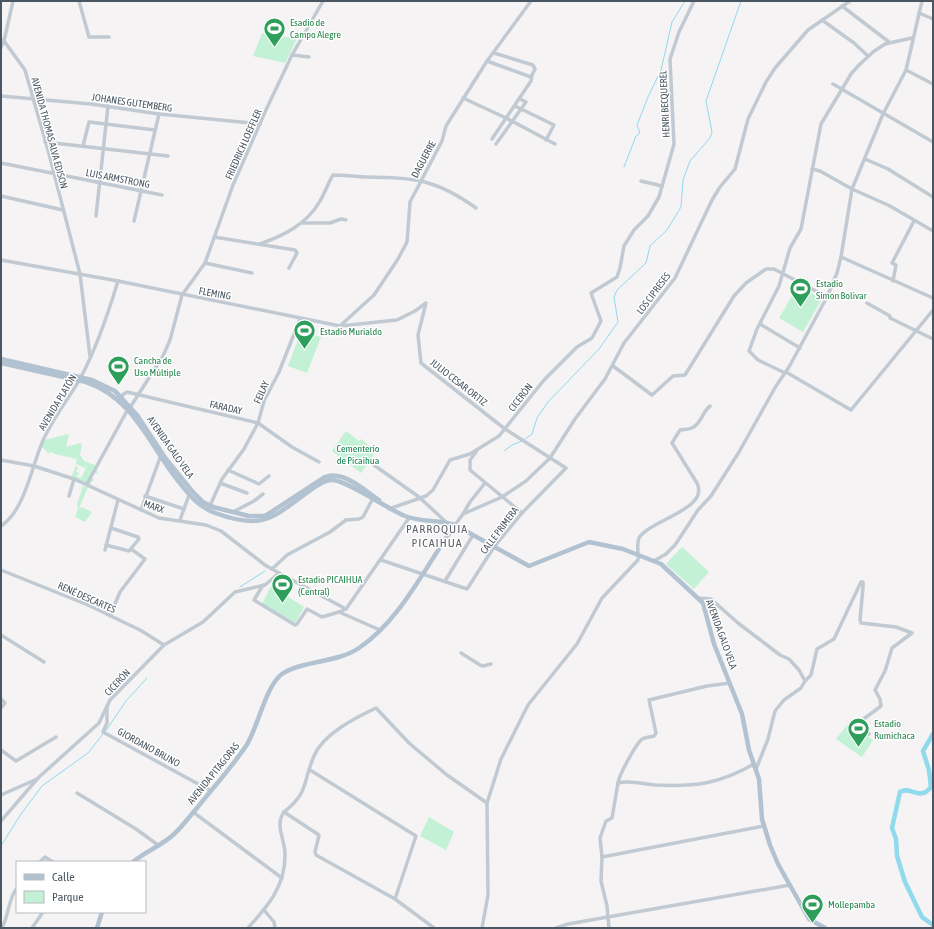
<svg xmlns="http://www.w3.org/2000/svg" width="934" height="929" viewBox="0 0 934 929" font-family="'Asap Condensed',sans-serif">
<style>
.green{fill:#c3f1d5}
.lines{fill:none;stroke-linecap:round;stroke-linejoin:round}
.stream{stroke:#90daee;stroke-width:1}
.river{stroke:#90daee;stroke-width:4.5}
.minor{stroke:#c1cad2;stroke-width:3.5}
.major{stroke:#b3c2d1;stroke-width:4.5}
.labels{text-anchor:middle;stroke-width:3;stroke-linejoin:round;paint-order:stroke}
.leisure-label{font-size:10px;fill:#27864d;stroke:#fff;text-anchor:start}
.street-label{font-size:10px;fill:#4a5661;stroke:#fff}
.park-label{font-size:10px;fill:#17864f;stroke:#fff}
.quarter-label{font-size:12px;letter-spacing:1px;fill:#5f6368;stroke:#fff}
</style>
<rect width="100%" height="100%" fill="#f5f3f3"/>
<g class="green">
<path d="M 262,33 L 297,39 L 285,63 L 253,56 Z"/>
<path d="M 798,286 L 822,299 L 803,332 L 779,318 Z"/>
<path d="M 301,331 L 321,337 L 307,373 L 288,366 Z"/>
<path d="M 346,431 L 359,441 L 361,439 L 376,451 L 361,473 L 332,451 Z"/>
<path d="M 69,434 L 66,447 L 81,443 L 82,445 L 80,455 L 84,461 L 95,465 L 98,475 L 94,472 L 91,477 L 94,480 L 90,483 L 92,486 L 71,478 L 76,465 L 78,469 L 76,471 L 79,473 L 77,477 L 81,478 L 86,468 L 85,463 L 85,468 L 76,464 L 77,459 L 59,455 L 63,453 L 58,455 L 50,452 L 49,454 L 41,446 L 44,440 Z"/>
<path d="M 83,486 L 88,487 L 79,508 L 82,507 L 92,512 L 85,522 L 75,517 L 78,510 L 77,504 Z"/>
<path d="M 682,547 L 709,572 L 694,589 L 666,564 Z"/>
<path d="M 271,586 L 304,607 L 295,623 L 262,604 Z"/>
<path d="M 848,724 L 873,740 L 862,757 L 836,739 Z"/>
<path d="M 429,817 L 454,832 L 446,850 L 420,836 Z"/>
</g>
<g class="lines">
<g class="stream">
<path d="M 624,167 L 636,136 L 640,133 L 637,125 L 648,97 L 661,70 L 672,22 L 685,1"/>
<path d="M 525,439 L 532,434 L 537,418 L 548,402 L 599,349 L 618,322 L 614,297 L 617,290 L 646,263 L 650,246 L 667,230 L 681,207 L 683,180 L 690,161 L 710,138 L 712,132 L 706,101 L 741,1"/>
<path d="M 504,451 L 512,445 L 522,441"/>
<path d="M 240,587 L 265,571"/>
<path d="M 105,732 L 126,701 L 147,678"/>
<path d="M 1,846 L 21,814 L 42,786 L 88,753 L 103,734"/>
</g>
<path class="river" d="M 933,734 L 923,751 L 929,770 L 931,787 C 919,802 911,785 900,792 L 892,828 L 896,839 L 897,856 L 905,882 L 922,917 L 933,925"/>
<g class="minor">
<path d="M 13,1 L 4,41 L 25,70 L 48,150 L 80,274 L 90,356"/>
<path d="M 79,1 L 89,37 L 109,37"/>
<path d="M 842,6 L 889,42"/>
<path d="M 919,13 L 933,19"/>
<path d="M 822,20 L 854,43 L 868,56"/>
<path d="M 1,40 L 4,41 L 1,47"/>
<path d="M 292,55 L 309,57"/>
<path d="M 487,61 L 531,77"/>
<path d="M 906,70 L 933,84"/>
<path d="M 833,84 L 933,142"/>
<path d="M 1,96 L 91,104 L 159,114 L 260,124"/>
<path d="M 463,98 L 506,118 L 555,144"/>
<path d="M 515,106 L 554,125 L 546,140"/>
<path d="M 492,139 L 531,81 L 532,75 L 535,69 L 533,65 L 494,53"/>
<path d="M 45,142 L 168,156"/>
<path d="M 496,144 L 526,102 L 520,99"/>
<path d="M 83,146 L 89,122 L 155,130"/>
<path d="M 865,159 L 888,169 L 933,197"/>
<path d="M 1,163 L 162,195"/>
<path d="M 812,169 L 820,171 L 852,189 L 890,206 L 933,231"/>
<path d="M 641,181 L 662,186"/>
<path d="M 1,196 L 63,210"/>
<path d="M 96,216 L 108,106"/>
<path d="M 134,221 L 159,114"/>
<path d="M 303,223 L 330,223 L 341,219 L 346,220"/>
<path d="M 214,237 L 295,250 L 297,253 L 289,268"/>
<path d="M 260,244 C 285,235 307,224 320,201 C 325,193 328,183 333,175 C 343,175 353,176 364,177 C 414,178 434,178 476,208"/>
<path d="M 841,257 L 933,298"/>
<path d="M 1,260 L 118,281 L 340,326 L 397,320 L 415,311 L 426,303 L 418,335 L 421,363 L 505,429 L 566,468 L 522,513 L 494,547 L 467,589 L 381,560"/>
<path d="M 205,263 L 252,273"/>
<path d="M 893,281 L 896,265 L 892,263 L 914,221"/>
<path d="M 867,303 L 890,316 L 890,318 L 933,339"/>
<path d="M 760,324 L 800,348"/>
<path d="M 341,325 L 374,295 L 398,259 L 407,242 L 410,202 L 442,141 L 446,126 L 487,61 L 531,1"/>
<path d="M 613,366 L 652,395 L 673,376 L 685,375 L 734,296 L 746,283 L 766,269 L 774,269 L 827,297"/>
<path d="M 786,372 L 851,410 L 933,310"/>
<path d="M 785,373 L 758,360 L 749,351 L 757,329 L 779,286 L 790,248 L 801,229 L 821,124 L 851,74 L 859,65 L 873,52 L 885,44 L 912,38"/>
<path d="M 121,396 L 127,392 L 258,423 L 292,447 L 319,462"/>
<path d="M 131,406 L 163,356 L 170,340 L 182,295 L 205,263 L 233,185 L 265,112 L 292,55 L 323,1"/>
<path d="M 476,452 L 470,460 L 470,470 L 522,513"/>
<path d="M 1,460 L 34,466 L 74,479 L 159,518 L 206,525 L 221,531 L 265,565 L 279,573 L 265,585 L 235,592 L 203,622 L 164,645 L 110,700 L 99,723 L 38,778 L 1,821"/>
<path d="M 371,463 L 419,497 L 446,522"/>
<path d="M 228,470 L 259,484 L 269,476"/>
<path d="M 220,483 L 247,493"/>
<path d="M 87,484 L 128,409"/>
<path d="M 69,496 L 74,479"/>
<path d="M 145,496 L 184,509"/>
<path d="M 209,508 L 222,479 L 244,449 L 258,423 L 264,401 L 279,372 L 300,319"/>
<path d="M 389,509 L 426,496 L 433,490 L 450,460 L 470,454 L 499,436 L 544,380 L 577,347 L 592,338 L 601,321 L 591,293 L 617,277 L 620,268 L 624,246 L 634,230 L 648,216 L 659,197 L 674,144 L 670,59 L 679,32 L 694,1"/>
<path d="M 141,510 L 161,455"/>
<path d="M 233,512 L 254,501 L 263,494"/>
<path d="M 463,514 L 470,502 L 485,483"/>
<path d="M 180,520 L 189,495"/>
<path d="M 455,525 L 463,514 L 502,497 L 526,481 L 550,458 L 575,419 L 605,379 L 624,343 L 675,278 L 712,200 L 720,187 L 735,169 L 748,119 L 766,82 L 775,68 L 808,30 L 850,1"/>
<path d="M 1,526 C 25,510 31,468 42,443 C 51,420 69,399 81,377 C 97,347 108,314 118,281"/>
<path d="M 106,545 L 129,551 L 139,539 L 138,537 L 111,528"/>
<path d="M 105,550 L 118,500"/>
<path d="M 654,561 L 666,554 L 675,545 L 698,510 L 711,496 L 739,452 L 776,386 L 789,367 L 827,297 L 837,273 L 841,257 L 852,189 L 883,114 L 906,70 L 922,1"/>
<path d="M 272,569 L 287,555 L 330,532 L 346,520 L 359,519 L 363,517 L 372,500"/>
<path d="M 1,570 L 88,605 L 140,630 L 164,645"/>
<path d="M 279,573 L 346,609"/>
<path d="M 445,581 L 473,535"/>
<path d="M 263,585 L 254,600 L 295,625 L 297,624 L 307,609 L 322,617 L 339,612 L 346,609 L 409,518"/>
<path d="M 699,598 L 711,599 L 738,623 L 780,655 L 789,659 L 799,670 L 805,681"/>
<path d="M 339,612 L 380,630"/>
<path d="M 110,616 L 120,592 L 145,559 L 131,549"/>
<path d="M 1,635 L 44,662"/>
<path d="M 461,653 L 480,665 L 483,666 L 491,664"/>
<path d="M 1,699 L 5,703 L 1,708"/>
<path d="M 107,706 L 107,723 L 103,732 L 211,791"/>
<path d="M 1,750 L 16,761 L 56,737"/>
<path d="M 756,769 L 768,739 L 775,711 L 784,700 L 801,688 L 805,681 L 811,675 L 817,649 L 834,639 L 861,582 L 863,582 L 863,587 L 860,620 L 861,623 L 896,627 L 912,633 L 892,648 L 885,671 L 875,690 L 880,699 L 881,706 L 861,721 L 869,734"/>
<path d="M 310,770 L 416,836 L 395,899"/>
<path d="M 618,783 C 619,775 635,746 641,740 C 644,737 650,737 654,736 L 656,733 L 649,700 L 707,686 L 730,683"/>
<path d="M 77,793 L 136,829 L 158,845"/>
<path d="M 1,795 L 37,779"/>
<path d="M 193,812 L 282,878"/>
<path d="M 284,812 C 310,791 302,783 314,756 C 323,734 355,718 376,708 L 409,743 L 447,775 L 487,803"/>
<path d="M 602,857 L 764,826"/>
<path d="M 40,862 L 45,857 L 53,862"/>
<path d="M 264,910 L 274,922 L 275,928"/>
<path d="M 2,928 C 9,915 8,899 17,888"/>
<path d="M 32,928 L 43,912"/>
<path d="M 248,928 C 267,907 285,887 285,856 C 286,841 274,825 284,812 L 319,835 L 315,852 L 316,855 L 395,899 L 434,928"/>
<path d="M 482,928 L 488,895 L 487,803 L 501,759 L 528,705 L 577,644 L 602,598 L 638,560 C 639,553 636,545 639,538 C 650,520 710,509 697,483 L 672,443 L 680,430 C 684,429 688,430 692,428 C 702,423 702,412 710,406"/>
<path d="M 556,928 L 568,924 L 790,885"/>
<path d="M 609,928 L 607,906 L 601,881 L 602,857 L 600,838 L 606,821 L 612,818 L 618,783 C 629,780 644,784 655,785 C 695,787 719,784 754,764"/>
</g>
<g class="major">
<path d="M 1,359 L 92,380 L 115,391 L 137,415 L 166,459 L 192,491 L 203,502 L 213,507 L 249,516 L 265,516 L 325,477 C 343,470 364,490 379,500"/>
<path d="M 1,363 L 86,382 C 134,398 149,445 179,482 C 189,495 199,507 215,513 C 262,530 271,519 308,492 C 315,487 323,480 332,480 C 345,479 389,510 405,516 C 420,522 439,520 455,525 L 529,566 L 589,542 L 623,549 L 661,564 L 703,603 L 714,644 L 742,714 L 749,750 L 759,779 L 762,819 L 770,845 L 778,864 L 809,919 L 825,928"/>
<path d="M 133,862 C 146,851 161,846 173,835 C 182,827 189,817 197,808 C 213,788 231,768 246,746 C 257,730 266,685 282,674 C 300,661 337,663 359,648 C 401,620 426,565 455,525"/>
<path d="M 97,928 L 102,912"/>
</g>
</g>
<defs>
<symbol id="stadium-pin" viewBox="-11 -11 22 30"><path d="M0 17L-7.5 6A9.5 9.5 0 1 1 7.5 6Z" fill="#2e9e5b" stroke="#fff"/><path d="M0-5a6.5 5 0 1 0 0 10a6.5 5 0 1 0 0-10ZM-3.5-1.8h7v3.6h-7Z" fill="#fff"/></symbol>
</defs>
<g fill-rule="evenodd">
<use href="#stadium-pin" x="262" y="16" width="25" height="34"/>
<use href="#stadium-pin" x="788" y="276" width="25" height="34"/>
<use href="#stadium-pin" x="292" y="318" width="25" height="34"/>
<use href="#stadium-pin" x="106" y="354" width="25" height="34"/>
<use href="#stadium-pin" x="270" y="572" width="25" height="34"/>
<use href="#stadium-pin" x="846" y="716" width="25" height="34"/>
<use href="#stadium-pin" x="800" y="892" width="25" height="34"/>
</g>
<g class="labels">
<g class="leisure-label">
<text x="290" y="26">Esadio de<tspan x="290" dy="12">Campo Alegre</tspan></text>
<text x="816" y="287">Estadio<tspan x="816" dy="12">Simon Bolivar</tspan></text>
<text x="320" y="335">Estadio Murialdo</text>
<text x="134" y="364">Cancha de<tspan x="134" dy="12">Uso Múltiple</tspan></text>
<text x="298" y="583">Estadio PICAIHUA<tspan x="298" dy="12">(Central)</tspan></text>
<text x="874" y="727">Estadio<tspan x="874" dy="12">Rumichaca</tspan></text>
<text x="828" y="908">Mollepamba</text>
</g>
<g class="street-label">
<text transform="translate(132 102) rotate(8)" y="4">JOHANES GUTEMBERG</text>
<text transform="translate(664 104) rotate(-93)" y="4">HENRI BECQUEREL</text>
<text transform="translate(50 133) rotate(75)" y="4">AVENIDA THOMAS ALVA EDISON</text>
<text transform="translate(243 144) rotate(-66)" y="4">FRIEDRICH LOEFFLER</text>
<text transform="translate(423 159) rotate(-62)" y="4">DAGUERRE</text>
<text transform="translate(118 178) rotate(11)" y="4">LUIS ARMSTRONG</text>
<text transform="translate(215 293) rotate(10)" y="4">FLEMING</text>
<text transform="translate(653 293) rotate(-53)" y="4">LOS CIPRESES</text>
<text transform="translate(459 382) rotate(38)" y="4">JULIO CESAR ORTIZ</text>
<text transform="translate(261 392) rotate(-66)" y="4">FEILAY</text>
<text transform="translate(520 397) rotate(-52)" y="4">CICERÓN</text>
<text transform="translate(57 402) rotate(-59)" y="4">AVENIDA PLATÓN</text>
<text transform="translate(226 407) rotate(13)" y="4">FARADAY</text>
<text transform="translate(171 447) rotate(55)" y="4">AVENIDA GALO VELA</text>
<text transform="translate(154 506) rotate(20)" y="4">MARX</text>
<text transform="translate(499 530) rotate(-53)" y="4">CALLE PRIMERA</text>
<text transform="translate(87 597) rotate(24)" y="4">RENÉ DESCARTES</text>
<text transform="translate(722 634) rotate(70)" y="4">AVENIDA GALO VELA</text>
<text transform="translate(117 682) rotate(-47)" y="4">CICERÓN</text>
<text transform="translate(149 747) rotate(29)" y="4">GIORDANO BRUNO</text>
<text transform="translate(213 773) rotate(-51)" y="4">AVENIDA PITAGORAS</text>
</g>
<g class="park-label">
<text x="358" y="452">Cementerio<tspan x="358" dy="12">de Picaihua</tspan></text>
</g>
<g class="quarter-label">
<text x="437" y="533">PARROQUIA<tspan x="437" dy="14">PICAIHUA</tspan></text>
</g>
</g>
<rect width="934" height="929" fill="none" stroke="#4a5661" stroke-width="4"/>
<rect x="16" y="861" width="130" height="52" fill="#ffffff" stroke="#b7bbc0"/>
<rect x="24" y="874" width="20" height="6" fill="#b3c2d1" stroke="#b7bbc0"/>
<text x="52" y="881" font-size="12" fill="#4a5661">Calle</text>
<rect x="24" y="891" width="20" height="12" fill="#c3f1d5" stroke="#b7bbc0"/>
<text x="52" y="901" font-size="12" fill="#4a5661">Parque</text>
</svg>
